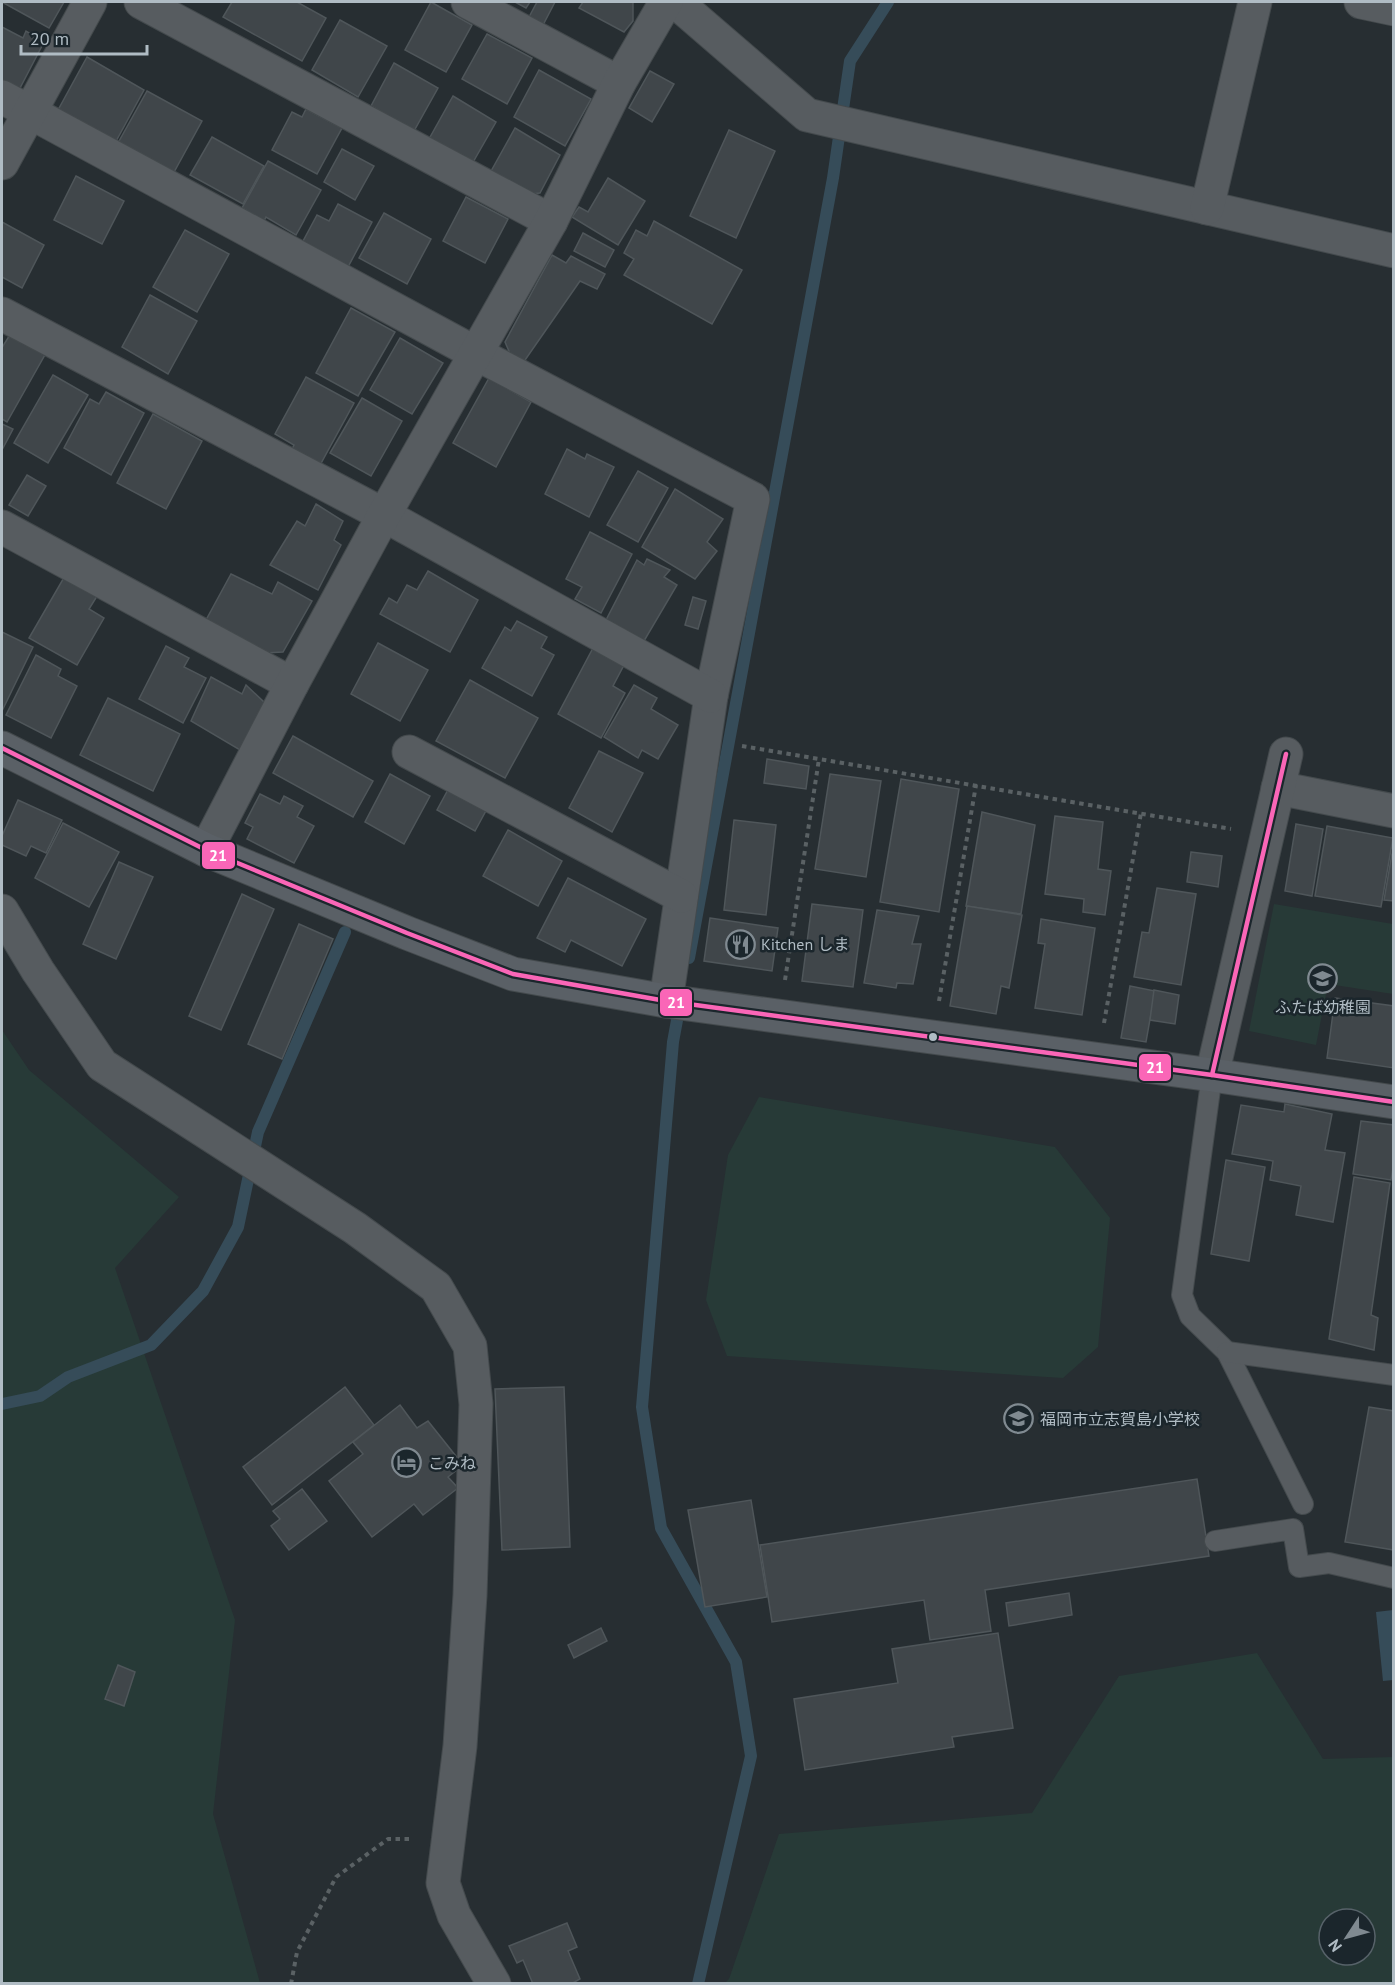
<svg xmlns="http://www.w3.org/2000/svg" width="1395" height="1985" viewBox="0 0 1395 1985" font-family="'PT Sans','Noto Sans JP',sans-serif">
<style>
.green{fill:#273a37;fill-rule:evenodd}
.water{fill:#364c59}
.lines{fill:none;stroke-linecap:round;stroke-linejoin:round}
.stream{stroke:#364c59;stroke-width:12}
.building{fill:#40464a;stroke:#4f565a;stroke-width:1.5}
.service-casing{stroke:#444a4d;stroke-width:22}
.minor-casing{stroke:#444a4d;stroke-width:35}
.secondary-casing{stroke:#444a4d;stroke-width:35}
.path{stroke:#5a6164;stroke-width:4;stroke-dasharray:4.5 4.5;stroke-linecap:butt}
.service{stroke:#575c60;stroke-width:20}
.minor{stroke:#575c60;stroke-width:33}
.secondary{stroke:#5a6066;stroke-width:33}
.bus-1-casing{stroke:#1b262c;stroke-width:9}
.bus-1{stroke:#fa66b7;stroke-width:4.5}
.bus-dot{fill:#b0bcc4;stroke:#1b262c;stroke-width:2}
.labels{text-anchor:middle;stroke-width:5;stroke-linejoin:round;paint-order:stroke}
.poi-label{font-size:16px;fill:#b0bcc4;stroke:#1b262c;text-anchor:start}
.line-badge{stroke:#1b262c;stroke-width:2}
.badge-label{font-size:16px;text-anchor:middle;font-weight:bold;fill:#fff}
</style>
<rect width="100%" height="100%" fill="#272e32"/>
<g class="green">
<path d="M 1274,904 L 1393,924 L 1393,994 L 1328,984 L 1316,1045 L 1249,1031 Z"/>
<path d="M 2,1030 L 29,1070 L 179,1197 L 115,1268 L 235,1620 L 213,1814 L 260,1983 L 2,1983 Z"/>
<path d="M 759,1097 L 1055,1147 L 1110,1218 L 1098,1347 L 1063,1378 L 727,1356 L 706,1300 L 728,1155 Z"/>
<path d="M 1257,1653 L 1323,1759 L 1393,1757 L 1393,1983 L 725,1983 L 729,1979 L 779,1834 L 1032,1813 L 1119,1676 ZM 1329,1919 L 1365,1919 L 1365,1955 L 1329,1955 Z"/>
</g>
<path class="water" d="M 1393,1610 L 1393,1680 L 1383,1681 L 1376,1612 Z"/>
<g class="lines">
<g class="stream">
<path d="M 689,958 L 833,178 L 850,61 L 888,2"/>
<path d="M 680,1004 L 673,1042 L 642,1407 L 661,1528 L 736,1662 L 751,1756 L 698,1984"/>
<path d="M 2,1404 L 40,1396 L 68,1377 L 151,1345 L 203,1291 L 238,1227 L 258,1132 L 345,932"/>
</g>
</g>
<g class="building">
<path d="M 2,2 L 64,2 L 49,28 Z"/>
<path d="M 232,2 L 297,2 L 326,18 L 302,61 L 223,17 Z"/>
<path d="M 431,2 L 472,25 L 446,72 L 405,50 Z"/>
<path d="M 515,2 L 530,2 L 526,8 Z"/>
<path d="M 537,2 L 555,2 L 542,27 L 528,19 Z"/>
<path d="M 583,2 L 633,2 L 633,21 L 624,32 L 579,8 Z"/>
<path d="M 340,20 L 387,46 L 358,97 L 312,70 Z"/>
<path d="M 2,27 L 23,38 L 26,31 L 44,42 L 19,90 L 2,80 Z"/>
<path d="M 487,34 L 532,58 L 507,104 L 462,79 Z"/>
<path d="M 87,57 L 144,90 L 115,143 L 58,110 Z"/>
<path d="M 394,63 L 438,88 L 414,131 L 371,106 Z"/>
<path d="M 539,70 L 591,99 L 565,146 L 514,117 Z"/>
<path d="M 650,71 L 674,84 L 652,122 L 629,108 Z"/>
<path d="M 147,91 L 202,121 L 173,174 L 118,143 Z"/>
<path d="M 453,96 L 496,122 L 472,164 L 429,139 Z"/>
<path d="M 306,109 L 342,128 L 317,174 L 272,150 L 292,112 L 302,117 Z"/>
<path d="M 515,128 L 560,155 L 540,193 L 530,194 L 490,173 Z"/>
<path d="M 729,130 L 775,151 L 736,238 L 690,216 Z"/>
<path d="M 212,137 L 264,166 L 243,204 L 190,175 Z"/>
<path d="M 342,149 L 374,166 L 355,200 L 324,182 Z"/>
<path d="M 268,161 L 321,190 L 296,235 L 266,217 L 264,221 L 242,208 Z"/>
<path d="M 76,176 L 124,201 L 102,244 L 54,220 Z"/>
<path d="M 608,178 L 645,201 L 618,245 L 572,217 L 579,207 L 588,212 Z"/>
<path d="M 466,197 L 508,219 L 485,263 L 443,241 Z"/>
<path d="M 338,204 L 372,222 L 348,267 L 302,243 L 317,215 L 329,221 Z"/>
<path d="M 384,213 L 431,239 L 407,284 L 359,258 Z"/>
<path d="M 654,221 L 742,270 L 712,324 L 624,275 L 634,259 L 624,253 L 636,230 L 647,236 Z"/>
<path d="M 2,222 L 44,245 L 22,288 L 2,277 Z"/>
<path d="M 185,230 L 229,254 L 197,312 L 153,287 Z"/>
<path d="M 583,233 L 614,250 L 605,267 L 574,251 Z"/>
<path d="M 552,255 L 566,263 L 571,256 L 605,274 L 597,289 L 580,281 L 523,363 L 511,356 L 505,342 Z"/>
<path d="M 150,295 L 197,321 L 168,374 L 122,347 Z"/>
<path d="M 351,308 L 395,332 L 358,396 L 316,373 Z"/>
<path d="M 11,333 L 46,353 L 7,422 L 2,419 L 2,345 L 3,346 Z"/>
<path d="M 400,338 L 443,363 L 412,414 L 370,390 Z"/>
<path d="M 53,375 L 88,395 L 48,463 L 14,443 Z"/>
<path d="M 306,377 L 354,403 L 319,467 L 291,451 L 294,445 L 275,434 Z"/>
<path d="M 489,378 L 531,402 L 496,467 L 453,443 Z"/>
<path d="M 106,392 L 144,413 L 111,475 L 64,448 L 90,399 L 99,404 Z"/>
<path d="M 362,398 L 402,421 L 371,476 L 330,453 Z"/>
<path d="M 153,414 L 202,441 L 166,509 L 117,483 Z"/>
<path d="M 2,424 L 13,429 L 2,450 Z"/>
<path d="M 567,449 L 585,459 L 587,454 L 614,467 L 589,517 L 545,494 Z"/>
<path d="M 638,471 L 668,488 L 638,542 L 607,525 Z"/>
<path d="M 27,475 L 46,486 L 28,516 L 9,505 Z"/>
<path d="M 675,489 L 723,519 L 707,542 L 717,551 L 695,579 L 642,547 Z"/>
<path d="M 316,504 L 343,521 L 334,540 L 341,545 L 318,590 L 270,565 L 297,521 L 305,526 Z"/>
<path d="M 590,532 L 632,554 L 601,613 L 575,599 L 582,587 L 566,579 Z"/>
<path d="M 647,559 L 670,570 L 664,577 L 677,585 L 644,641 L 605,622 L 637,560 L 644,565 Z"/>
<path d="M 428,571 L 478,600 L 450,652 L 380,614 L 389,598 L 397,603 L 407,585 L 417,590 Z"/>
<path d="M 66,574 L 99,593 L 89,609 L 104,618 L 77,665 L 29,638 Z"/>
<path d="M 231,574 L 272,594 L 278,582 L 312,601 L 283,652 L 264,653 L 206,620 Z"/>
<path d="M 693,597 L 706,601 L 698,629 L 685,625 Z"/>
<path d="M 517,621 L 547,637 L 541,648 L 554,655 L 532,696 L 482,668 L 505,627 L 511,631 Z"/>
<path d="M 2,632 L 33,647 L 2,711 Z"/>
<path d="M 378,643 L 428,670 L 400,721 L 351,694 Z"/>
<path d="M 166,646 L 189,658 L 184,667 L 206,678 L 183,723 L 139,699 Z"/>
<path d="M 593,648 L 624,665 L 613,686 L 625,693 L 601,738 L 558,714 Z"/>
<path d="M 36,655 L 61,669 L 58,676 L 77,686 L 51,738 L 6,715 Z"/>
<path d="M 211,677 L 242,694 L 246,685 L 265,703 L 240,750 L 191,721 Z"/>
<path d="M 470,680 L 538,718 L 505,778 L 436,741 Z"/>
<path d="M 634,685 L 657,698 L 651,709 L 678,725 L 658,759 L 642,750 L 638,758 L 604,737 Z"/>
<path d="M 108,698 L 180,734 L 153,791 L 80,755 Z"/>
<path d="M 293,736 L 373,781 L 353,817 L 273,773 Z"/>
<path d="M 599,751 L 643,773 L 612,832 L 569,808 Z"/>
<path d="M 767,759 L 809,766 L 806,789 L 764,783 Z"/>
<path d="M 390,774 L 430,796 L 404,844 L 365,822 Z"/>
<path d="M 830,774 L 881,781 L 866,877 L 815,869 Z"/>
<path d="M 901,779 L 959,789 L 939,912 L 880,902 Z"/>
<path d="M 450,786 L 488,807 L 475,831 L 437,810 Z"/>
<path d="M 260,794 L 280,804 L 284,796 L 303,806 L 297,817 L 314,826 L 294,863 L 247,839 L 253,827 L 245,823 Z"/>
<path d="M 18,800 L 62,820 L 46,853 L 31,846 L 26,856 L 2,845 L 2,836 Z"/>
<path d="M 982,812 L 1035,825 L 1021,914 L 966,906 Z"/>
<path d="M 1055,816 L 1103,822 L 1098,869 L 1111,871 L 1105,915 L 1083,912 L 1084,899 L 1045,894 Z"/>
<path d="M 734,820 L 776,825 L 766,915 L 724,910 Z"/>
<path d="M 63,823 L 119,852 L 89,907 L 35,878 Z"/>
<path d="M 1296,824 L 1323,829 L 1312,896 L 1285,891 Z"/>
<path d="M 1327,826 L 1393,838 L 1381,907 L 1315,896 Z"/>
<path d="M 508,830 L 562,861 L 538,906 L 483,876 Z"/>
<path d="M 1394,842 L 1394,901 L 1384,900 Z"/>
<path d="M 1191,852 L 1222,856 L 1218,887 L 1187,882 Z"/>
<path d="M 119,862 L 153,877 L 116,959 L 83,944 Z"/>
<path d="M 568,878 L 646,919 L 622,966 L 571,940 L 565,952 L 537,938 Z"/>
<path d="M 1157,888 L 1196,894 L 1181,985 L 1134,977 L 1142,932 L 1149,933 Z"/>
<path d="M 242,894 L 274,909 L 221,1030 L 189,1016 Z"/>
<path d="M 812,904 L 863,910 L 853,987 L 802,981 Z"/>
<path d="M 967,906 L 1022,915 L 1009,988 L 1001,986 L 996,1014 L 950,1006 Z"/>
<path d="M 877,910 L 919,916 L 912,944 L 921,944 L 913,984 L 897,983 L 896,988 L 864,983 Z"/>
<path d="M 710,918 L 778,928 L 772,971 L 704,961 Z"/>
<path d="M 1041,919 L 1095,928 L 1082,1015 L 1035,1008 L 1045,944 L 1038,943 Z"/>
<path d="M 299,924 L 333,939 L 282,1059 L 248,1044 Z"/>
<path d="M 1130,986 L 1155,991 L 1146,1042 L 1121,1038 Z"/>
<path d="M 1154,990 L 1179,995 L 1175,1024 L 1150,1020 Z"/>
<path d="M 1335,998 L 1394,1006 L 1394,1068 L 1327,1058 Z"/>
<path d="M 1285,1104 L 1332,1114 L 1325,1150 L 1345,1153 L 1333,1222 L 1296,1215 L 1301,1186 L 1270,1180 L 1273,1161 L 1232,1154 L 1241,1105 L 1284,1112 Z"/>
<path d="M 1361,1121 L 1394,1125 L 1394,1162 L 1391,1180 L 1353,1174 Z"/>
<path d="M 1226,1160 L 1265,1167 L 1249,1261 L 1211,1254 Z"/>
<path d="M 1354,1177 L 1390,1183 L 1371,1315 L 1378,1318 L 1374,1350 L 1329,1339 Z"/>
<path d="M 345,1387 L 374,1425 L 272,1505 L 243,1467 Z"/>
<path d="M 564,1387 L 570,1547 L 502,1550 L 495,1389 Z"/>
<path d="M 400,1405 L 417,1428 L 428,1421 L 463,1465 L 448,1477 L 458,1488 L 423,1515 L 414,1504 L 372,1537 L 329,1481 L 363,1454 L 353,1442 Z"/>
<path d="M 1369,1407 L 1394,1411 L 1394,1550 L 1345,1542 Z"/>
<path d="M 1197,1479 L 1209,1556 L 985,1590 L 991,1631 L 930,1640 L 924,1600 L 772,1622 L 760,1545 Z"/>
<path d="M 302,1489 L 327,1521 L 289,1550 L 271,1526 L 280,1519 L 273,1511 Z"/>
<path d="M 751,1500 L 767,1597 L 705,1607 L 688,1510 Z"/>
<path d="M 1069,1593 L 1072,1615 L 1009,1626 L 1006,1603 Z"/>
<path d="M 601,1628 L 607,1641 L 574,1658 L 568,1645 Z"/>
<path d="M 998,1633 L 1013,1728 L 952,1737 L 954,1747 L 805,1770 L 794,1699 L 898,1683 L 892,1649 Z"/>
<path d="M 118,1665 L 135,1672 L 124,1706 L 105,1699 Z"/>
<path d="M 567,1923 L 577,1947 L 568,1951 L 580,1979 L 571,1984 L 533,1984 L 523,1960 L 517,1963 L 509,1946 Z"/>
</g>
<g class="lines">
<defs>
<g id="service">
<path d="M 1212,1075 L 1182,1295 L 1190,1316 L 1227,1352 L 1303,1504"/>
<path d="M 1227,1352 L 1394,1375"/>
<path d="M 1215,1541 L 1293,1529 L 1299,1567 L 1329,1563 L 1394,1578"/>
</g>
<g id="minor">
<path d="M 141,2 L 551,221"/>
<path d="M 468,2 L 619,83"/>
<path d="M 676,2 L 807,115 L 1394,251"/>
<path d="M 1361,2 L 1394,9"/>
<path d="M 2,97 L 477,354 L 753,499 L 711,696 L 666,1001"/>
<path d="M 2,163 L 90,2"/>
<path d="M 1207,208 L 1255,2"/>
<path d="M 2,314 L 384,515 L 711,696"/>
<path d="M 2,527 L 292,684"/>
<path d="M 409,752 L 681,896"/>
<path d="M 1278,788 L 1394,811"/>
<path d="M 206,850 L 292,684 L 384,515 L 551,221 L 619,83 L 666,2"/>
<path d="M 2,911 L 38,971 L 102,1065 L 355,1228 L 436,1287 L 470,1346 L 476,1404 L 470,1595 L 460,1746 L 443,1883 L 454,1915 L 494,1984"/>
<path d="M 1212,1075 L 1286,754"/>
</g>
<path id="secondary" d="M 2,748 L 206,850 L 407,933 L 513,974 L 666,1001 L 1212,1075 L 1394,1102"/>
</defs>
<use href="#service" class="service-casing"/>
<use href="#minor" class="minor-casing"/>
<use href="#secondary" class="secondary-casing"/>
<g class="path">
<path d="M 742,746 L 1231,829"/>
<path d="M 785,980 L 819,759"/>
<path d="M 939,1001 L 976,785"/>
<path d="M 1104,1023 L 1141,813"/>
<path d="M 291,1984 L 297,1952 L 336,1877 L 388,1839 L 409,1839"/>
</g>
<use href="#service" class="service"/>
<use href="#minor" class="minor"/>
<use href="#secondary" class="secondary"/>
<defs>
<g id="bus-1">
<path d="M 2,748 L 206,850 L 407,933 L 513,974 L 666,1001 L 1212,1075 L 1394,1102"/>
<path d="M 1212,1075 L 1286,754"/>
</g>
</defs>
<use href="#bus-1" class="bus-1-casing"/>
<use href="#bus-1" class="bus-1"/>
</g>
<defs>
<symbol id="restaurant-ring" viewBox="-11 -11 22 22"><circle r="9.5" fill="#1b262c" stroke="#808a91" stroke-width="1.5"/><path d="M-5-6h1v4h1v-4h1v4h1v-4h1v5L-1.5 .5V6h-2V.5L-5-1ZM5-6V6H3V1.5H1.5Q1.5-4 5-6Z" fill="#808a91"/></symbol>
<symbol id="school-ring" viewBox="-11 -11 22 22"><circle r="9.5" fill="#1b262c" stroke="#808a91" stroke-width="1.5"/><path d="M0-5L7-2L0 1L-7-2ZM-4 1L0 2.5L4 1V4Q0 6-4 4Z" fill="#808a91"/></symbol>
<symbol id="hotel-ring" viewBox="-11 -11 22 22"><circle r="9.5" fill="#1b262c" stroke="#808a91" stroke-width="1.5"/><path d="M-6-4.5h1.5V1H6V5H4.5V3h-9V5H-6ZM-4 0a1.8 1.8 0 1 1 3.6 0ZM.5 0V-2.5h3Q6-2.5 6 0Z" fill="#808a91"/></symbol>
</defs>
<g fill-rule="evenodd">
<use href="#restaurant-ring" x="724" y="928" width="33" height="33"/>
<use href="#school-ring" x="1306" y="962" width="33" height="33"/>
<use href="#school-ring" x="1002" y="1402" width="33" height="33"/>
<use href="#hotel-ring" x="390" y="1446" width="33" height="33"/>
</g>
<circle class="bus-dot" cx="933" cy="1037" r="5"/>
<g class="labels">
<g class="poi-label">
<text x="761" y="950">Kitchen しま</text>
<text x="1323" y="1013" text-anchor="middle">ふたば幼稚園</text>
<text x="1040" y="1425">福岡市立志賀島小学校</text>
<text x="428" y="1469">こみね</text>
</g>
</g>
<g class="line-badge">
<rect x="201" y="841" width="35" height="29" rx="6" fill="#fa66b7"/>
<rect x="659" y="988" width="34" height="29" rx="6" fill="#fa66b7"/>
<rect x="1138" y="1053" width="34" height="29" rx="6" fill="#fa66b7"/>
</g>
<g class="badge-label">
<text x="218" y="861">21</text>
<text x="676" y="1008">21</text>
<text x="1155" y="1073">21</text>
</g>
<rect width="1395" height="1985" fill="none" stroke="#b0bcc4" stroke-width="6"/>
<g transform="translate(1347 1937) rotate(234)"><circle r="28" fill="#1b262c" stroke="#576269" stroke-width="1.5"/>
<path d="M0-4.5L10 22L0 15L-10 22Z" fill="#808a91"/>
<text y="-9" font-size="16" font-weight="bold" text-anchor="middle" fill="#b0bcc4">N</text>
</g>
<path d="M21 45v9h126v-9" fill="none" stroke="#b0bcc4" stroke-width="3"/>
<text x="30" y="45" font-size="18" fill="#b0bcc4" stroke="#1b262c" stroke-width="4.5" paint-order="stroke">20 m</text>
</svg>
